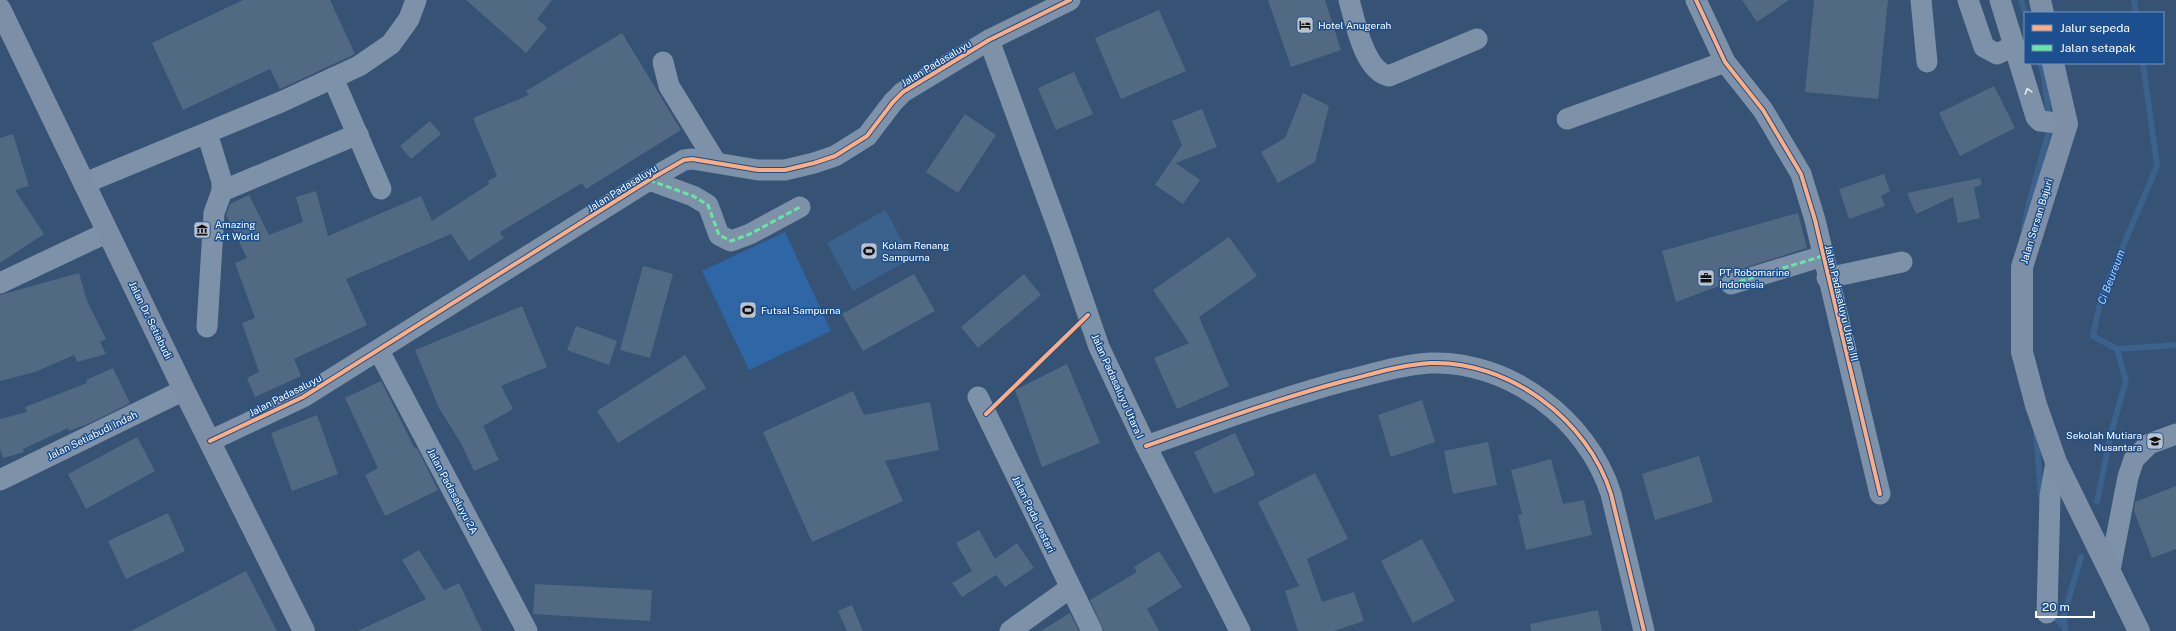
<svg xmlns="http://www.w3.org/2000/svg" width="2176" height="631" viewBox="0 0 2176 631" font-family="'Public Sans',sans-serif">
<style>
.green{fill:#2f66a5}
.water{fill:#3b618d}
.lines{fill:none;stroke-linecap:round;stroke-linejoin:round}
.stream{stroke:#3b618d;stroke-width:6}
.building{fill:#526984}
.minor{stroke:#7d92a8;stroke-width:21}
.major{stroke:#7d8ea7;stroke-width:22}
.quiet{stroke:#66e7a1;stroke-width:3;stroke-dasharray:6 3;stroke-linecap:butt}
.cycleway-casing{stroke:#1b4f8f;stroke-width:6}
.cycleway{stroke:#ffac80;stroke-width:4}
.oneway{stroke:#e5e9ee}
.labels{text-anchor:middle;stroke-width:3;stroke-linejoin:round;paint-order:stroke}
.poi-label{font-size:10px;fill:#fff;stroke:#1b4f8f;text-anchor:start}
.street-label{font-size:10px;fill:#fff;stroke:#1b4f8f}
.water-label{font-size:11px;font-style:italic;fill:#b5d3f5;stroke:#1b4f8f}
</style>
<rect width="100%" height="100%" fill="#365274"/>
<path class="green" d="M 785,232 L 831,331 L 749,370 L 702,271 Z"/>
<path class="water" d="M 885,210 L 912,258 L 853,291 L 827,243 Z"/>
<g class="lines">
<g class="stream">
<path d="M 2021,0 L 2025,13"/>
<path d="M 2134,0 L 2136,13"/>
<path d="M 2024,228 L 2029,203 L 2050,127 L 2044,75 L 2040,63"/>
<path d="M 2117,349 L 2176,345"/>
<path d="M 2036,432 L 2041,497"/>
<path d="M 2097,502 L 2111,433 L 2126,381 L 2117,349 L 2093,336 L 2101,298 L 2157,166 L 2143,63"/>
<path d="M 2051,613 L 2063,626"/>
<path d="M 2065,631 L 2064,615 L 2081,557"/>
</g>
</g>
<g class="building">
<path d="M 243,0 L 330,0 L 355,54 L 280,89 L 270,69 L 183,110 L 152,43 Z"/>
<path d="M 466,0 L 552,0 L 537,19 L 547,28 L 526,53 Z"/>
<path d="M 1268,0 L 1325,0 L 1341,50 L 1291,67 Z"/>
<path d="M 1742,0 L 1789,0 L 1757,22 Z"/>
<path d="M 1814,0 L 1888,0 L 1878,99 L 1805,92 Z"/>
<path d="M 1159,10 L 1186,71 L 1121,99 L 1095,38 Z"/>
<path d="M 622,33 L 681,130 L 586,189 L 582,183 L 500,232 L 504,238 L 469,261 L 451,234 L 346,279 L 367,325 L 294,359 L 301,376 L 255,397 L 247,378 L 259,372 L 242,323 L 255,318 L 235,263 L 247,258 L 226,215 L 230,204 L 249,195 L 269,235 L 303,222 L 296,197 L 316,191 L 328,236 L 421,196 L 432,221 L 489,184 L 488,181 L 497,176 L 473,118 L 529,95 L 526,91 Z"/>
<path d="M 1074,72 L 1093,114 L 1056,130 L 1038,88 Z"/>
<path d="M 1994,86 L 2015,128 L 1960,156 L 1939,113 Z"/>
<path d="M 1303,93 L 1329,106 L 1315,162 L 1278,183 L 1261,152 L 1285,138 Z"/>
<path d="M 1202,109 L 1217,147 L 1176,163 L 1200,180 L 1183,204 L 1155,185 L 1182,145 L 1172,121 Z"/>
<path d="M 965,114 L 996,135 L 958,193 L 926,172 Z"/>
<path d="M 430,121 L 441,134 L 411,159 L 400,146 Z"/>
<path d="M 13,134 L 29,186 L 15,190 L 44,234 L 0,263 L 0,138 Z"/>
<path d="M 1884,174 L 1890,191 L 1881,196 L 1885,206 L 1849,219 L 1839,189 Z"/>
<path d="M 1980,178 L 1982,184 L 1974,188 L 1980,218 L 1958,223 L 1953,197 L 1916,214 L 1907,193 Z"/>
<path d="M 1798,213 L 1807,248 L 1728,273 L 1722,276 L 1719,286 L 1676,302 L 1662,251 Z"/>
<path d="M 1229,237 L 1257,276 L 1199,317 L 1229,386 L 1177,409 L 1154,358 L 1189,343 L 1153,290 Z"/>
<path d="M 643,266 L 673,274 L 650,358 L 620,350 Z"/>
<path d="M 79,273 L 87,301 L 106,339 L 100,342 L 106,354 L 77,362 L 74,355 L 35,372 L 0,381 L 0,295 Z"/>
<path d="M 914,274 L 935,311 L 863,351 L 842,314 Z"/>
<path d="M 1024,274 L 1041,295 L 978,348 L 961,327 Z"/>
<path d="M 522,306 L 547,367 L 501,386 L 513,409 L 483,426 L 499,460 L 474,471 L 462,445 L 439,408 L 415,350 Z"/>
<path d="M 576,326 L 617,341 L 609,365 L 567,350 Z"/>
<path d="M 685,355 L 706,388 L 618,443 L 597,411 Z"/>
<path d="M 1067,364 L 1100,443 L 1042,467 L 1015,390 Z"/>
<path d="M 113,368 L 130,403 L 90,423 L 69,431 L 68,428 L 23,449 L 24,452 L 3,458 L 0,449 L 0,419 L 27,412 L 25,407 L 87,383 L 86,380 Z"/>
<path d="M 381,381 L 415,449 L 417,448 L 438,490 L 385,516 L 365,475 L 378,468 L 345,398 Z"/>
<path d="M 853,391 L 864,415 L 930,402 L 939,450 L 885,461 L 903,501 L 812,542 L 763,432 Z"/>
<path d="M 1422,400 L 1435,442 L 1391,457 L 1378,415 Z"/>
<path d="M 317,415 L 338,474 L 292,491 L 271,433 Z"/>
<path d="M 1235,433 L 1255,475 L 1214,494 L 1194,452 Z"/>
<path d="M 137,437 L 155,471 L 86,509 L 68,474 Z"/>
<path d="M 1488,442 L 1497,485 L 1453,494 L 1444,451 Z"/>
<path d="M 1699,456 L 1713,502 L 1655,520 L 1642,474 Z"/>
<path d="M 1551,459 L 1563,504 L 1584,500 L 1592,535 L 1526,550 L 1518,515 L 1522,514 L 1511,470 Z"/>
<path d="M 1315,473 L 1348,539 L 1307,559 L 1322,602 L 1354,592 L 1364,621 L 1334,631 L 1298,631 L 1285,591 L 1299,586 L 1258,502 Z"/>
<path d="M 2176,486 L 2176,549 L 2152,558 L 2134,511 L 2135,502 Z"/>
<path d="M 168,513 L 185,551 L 126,579 L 108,541 Z"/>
<path d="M 979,530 L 995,559 L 1017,543 L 1034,568 L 1005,587 L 996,575 L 962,597 L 952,583 L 972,571 L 956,543 Z"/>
<path d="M 1422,539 L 1455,601 L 1413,623 L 1381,561 Z"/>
<path d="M 419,550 L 444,590 L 459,583 L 482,631 L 358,631 L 426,599 L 402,560 Z"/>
<path d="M 1159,551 L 1182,587 L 1147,609 L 1159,631 L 1104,631 L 1090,600 L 1137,572 L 1134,567 Z"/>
<path d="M 246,571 L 277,631 L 131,631 Z"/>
<path d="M 535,584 L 652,590 L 650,621 L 533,614 Z"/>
<path d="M 852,605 L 863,631 L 847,631 L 838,611 Z"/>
<path d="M 1598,610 L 1602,631 L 1531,631 L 1530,624 Z"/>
<path d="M 1070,613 L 1079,631 L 1041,631 Z"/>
</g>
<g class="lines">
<g class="minor">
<path d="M 1349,0 C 1355,21 1364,71 1389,76 L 1477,39"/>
<path d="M 1696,0 L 1725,62 L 1763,110 L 1801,174 L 1815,220 L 1880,494"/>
<path d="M 1921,0 L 1927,62"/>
<path d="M 1968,0 L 1984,47 L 1997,54 L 2014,46"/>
<path d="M 2000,0 L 2036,117 L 2040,121 L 2067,124"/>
<path d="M 989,40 L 1062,239 L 1099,347 L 1146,446 L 1240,631"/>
<path d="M 663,62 L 669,86 L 715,161"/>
<path d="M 333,78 L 381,189"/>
<path d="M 1567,119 L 1725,62"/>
<path d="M 649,180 L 693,196 L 708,205 L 719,235 L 731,241 L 750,234 L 800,207"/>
<path d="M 85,183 L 281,102 L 359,66 L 391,44 L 409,19 L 416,0"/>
<path d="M 222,191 L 358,134"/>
<path d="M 1827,278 L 1902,262"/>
<path d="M 0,283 L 108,232"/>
<path d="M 1731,284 L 1823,256"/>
<path d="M 207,327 L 214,213 L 222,191 L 222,182 L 207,133"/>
<path d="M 379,351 L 527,631"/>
<path d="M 978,397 L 1092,631"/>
<path d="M 210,441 L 303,397 L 649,180 L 684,160 L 692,159 L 758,170 L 785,170 L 814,163 L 835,156 L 867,136 L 893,102 L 903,92 L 989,40 L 1070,0"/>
<path d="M 1146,446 C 1212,423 1277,399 1344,381 C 1373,374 1400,365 1430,363 C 1509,360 1588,420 1611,494 L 1644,631"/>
<path d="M 0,480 L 184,390"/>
<path d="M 2110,570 L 2128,477 L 2134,459 L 2149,444 L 2176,434"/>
<path d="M 2047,613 L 2050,496 L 2056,462"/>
<path d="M 1010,631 L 1070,588"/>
</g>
<g class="major">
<path d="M 2040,0 L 2043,13"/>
<path d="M 0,9 L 184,390 L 304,631"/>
<path d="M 2053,63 L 2067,124 L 2022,267 L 2022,352 L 2036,405 L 2056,462 L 2139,631"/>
</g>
<g class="quiet">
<path d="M 649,180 L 693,196 L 708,205 L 719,235 L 731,241 L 750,234 L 800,207"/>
<path d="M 1731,284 L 1823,256"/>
</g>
<defs>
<g id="cycleway">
<path d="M 1696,0 L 1725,62 L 1763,110 L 1801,174 L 1815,220 L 1880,494"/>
<path d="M 986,414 L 1088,315"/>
<path d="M 210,441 L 303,397 L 649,180 L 684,160 L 692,159 L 758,170 L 785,170 L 814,163 L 835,156 L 867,136 L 893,102 L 903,92 L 989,40 L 1070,0"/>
<path d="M 1146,446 C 1212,423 1277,399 1344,381 C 1373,374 1400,365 1430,363 C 1509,360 1588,420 1611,494 L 1644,631"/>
</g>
</defs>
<use href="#cycleway" class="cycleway-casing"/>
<use href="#cycleway" class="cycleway"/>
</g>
<defs><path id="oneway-chevron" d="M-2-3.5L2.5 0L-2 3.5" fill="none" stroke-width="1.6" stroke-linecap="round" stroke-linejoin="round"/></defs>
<use class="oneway" href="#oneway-chevron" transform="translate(2028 91) rotate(-107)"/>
<defs>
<symbol id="hotel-square" viewBox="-11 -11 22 22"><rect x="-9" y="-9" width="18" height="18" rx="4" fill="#b9c2ce" stroke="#1b4f8f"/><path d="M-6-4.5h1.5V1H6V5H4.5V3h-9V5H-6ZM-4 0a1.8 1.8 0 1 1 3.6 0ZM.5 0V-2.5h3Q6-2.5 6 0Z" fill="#111"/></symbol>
<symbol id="museum-square" viewBox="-11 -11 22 22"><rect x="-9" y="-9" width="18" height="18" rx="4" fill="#b9c2ce" stroke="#1b4f8f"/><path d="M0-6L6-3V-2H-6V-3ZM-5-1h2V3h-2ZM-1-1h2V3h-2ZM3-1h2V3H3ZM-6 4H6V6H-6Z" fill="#111"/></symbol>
<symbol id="stadium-square" viewBox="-11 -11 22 22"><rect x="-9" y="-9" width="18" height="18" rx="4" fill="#b9c2ce" stroke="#1b4f8f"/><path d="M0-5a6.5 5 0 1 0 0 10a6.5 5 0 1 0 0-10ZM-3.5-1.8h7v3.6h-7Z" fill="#111"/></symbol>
<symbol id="office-square" viewBox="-11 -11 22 22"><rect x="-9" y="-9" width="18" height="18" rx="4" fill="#b9c2ce" stroke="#1b4f8f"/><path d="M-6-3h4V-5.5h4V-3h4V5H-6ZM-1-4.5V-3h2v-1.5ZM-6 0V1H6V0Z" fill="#111"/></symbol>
<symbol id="school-square" viewBox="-11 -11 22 22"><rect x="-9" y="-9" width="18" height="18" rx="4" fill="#b9c2ce" stroke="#1b4f8f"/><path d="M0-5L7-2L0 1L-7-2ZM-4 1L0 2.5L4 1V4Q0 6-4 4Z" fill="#111"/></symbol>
</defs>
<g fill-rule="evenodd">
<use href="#hotel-square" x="1295" y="15" width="20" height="20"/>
<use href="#museum-square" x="192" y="220" width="20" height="20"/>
<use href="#stadium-square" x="859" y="241" width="20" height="20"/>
<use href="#office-square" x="1696" y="268" width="20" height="20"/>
<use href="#stadium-square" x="738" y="300" width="20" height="20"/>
<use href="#school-square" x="2145" y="431" width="20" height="20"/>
</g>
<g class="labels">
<g class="poi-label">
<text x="1318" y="29">Hotel Anugerah</text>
<text x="215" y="228">Amazing<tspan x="215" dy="12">Art World</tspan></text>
<text x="882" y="249">Kolam Renang<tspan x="882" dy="12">Sampurna</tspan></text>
<text x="1719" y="276">PT Robomarine<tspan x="1719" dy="12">Indonesia</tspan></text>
<text x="761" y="314">Futsal Sampurna</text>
<text x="2142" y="439" text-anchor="end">Sekolah Mutiara<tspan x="2142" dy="12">Nusantara</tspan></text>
</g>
<g class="street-label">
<text transform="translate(936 63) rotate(-31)" y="4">Jalan Padasaluyu</text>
<text transform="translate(622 188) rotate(-32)" y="4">Jalan Padasaluyu</text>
<text transform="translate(2036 221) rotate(-73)" y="4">Jalan Sersan Bajuri</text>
<text transform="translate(1842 303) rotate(77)" y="4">Jalan Padasaluyu Utara III</text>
<text transform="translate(151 320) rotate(64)" y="4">Jalan Dr. Setiabudi</text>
<text transform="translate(1118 386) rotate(66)" y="4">Jalan Padasaluyu Utara I</text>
<text transform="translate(285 395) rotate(-27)" y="4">Jalan Padasaluyu</text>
<text transform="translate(92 435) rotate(-26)" y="4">Jalan Setiabudi Indah</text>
<text transform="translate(453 491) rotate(62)" y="4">Jalan Padasaluyu 2A</text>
<text transform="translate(1034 514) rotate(64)" y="4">Jalan Pada Lestari</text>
</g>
<g class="water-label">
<text transform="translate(2111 277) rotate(-69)" y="4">Ci Beureum</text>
</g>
</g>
<rect x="2024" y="12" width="140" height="52" fill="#1b4f8f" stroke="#7695bc"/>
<rect x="2032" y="25" width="20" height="6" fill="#ffac80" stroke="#7695bc"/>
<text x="2060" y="32" font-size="12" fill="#ffffff">Jalur sepeda</text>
<rect x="2032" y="45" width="20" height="6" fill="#66e7a1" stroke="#7695bc"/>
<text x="2060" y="52" font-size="12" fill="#ffffff">Jalan setapak</text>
<path d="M2036 611v6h58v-6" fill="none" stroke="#ffffff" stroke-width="2"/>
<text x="2042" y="611" font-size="12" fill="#ffffff" stroke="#1b4f8f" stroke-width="3" paint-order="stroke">20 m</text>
</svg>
